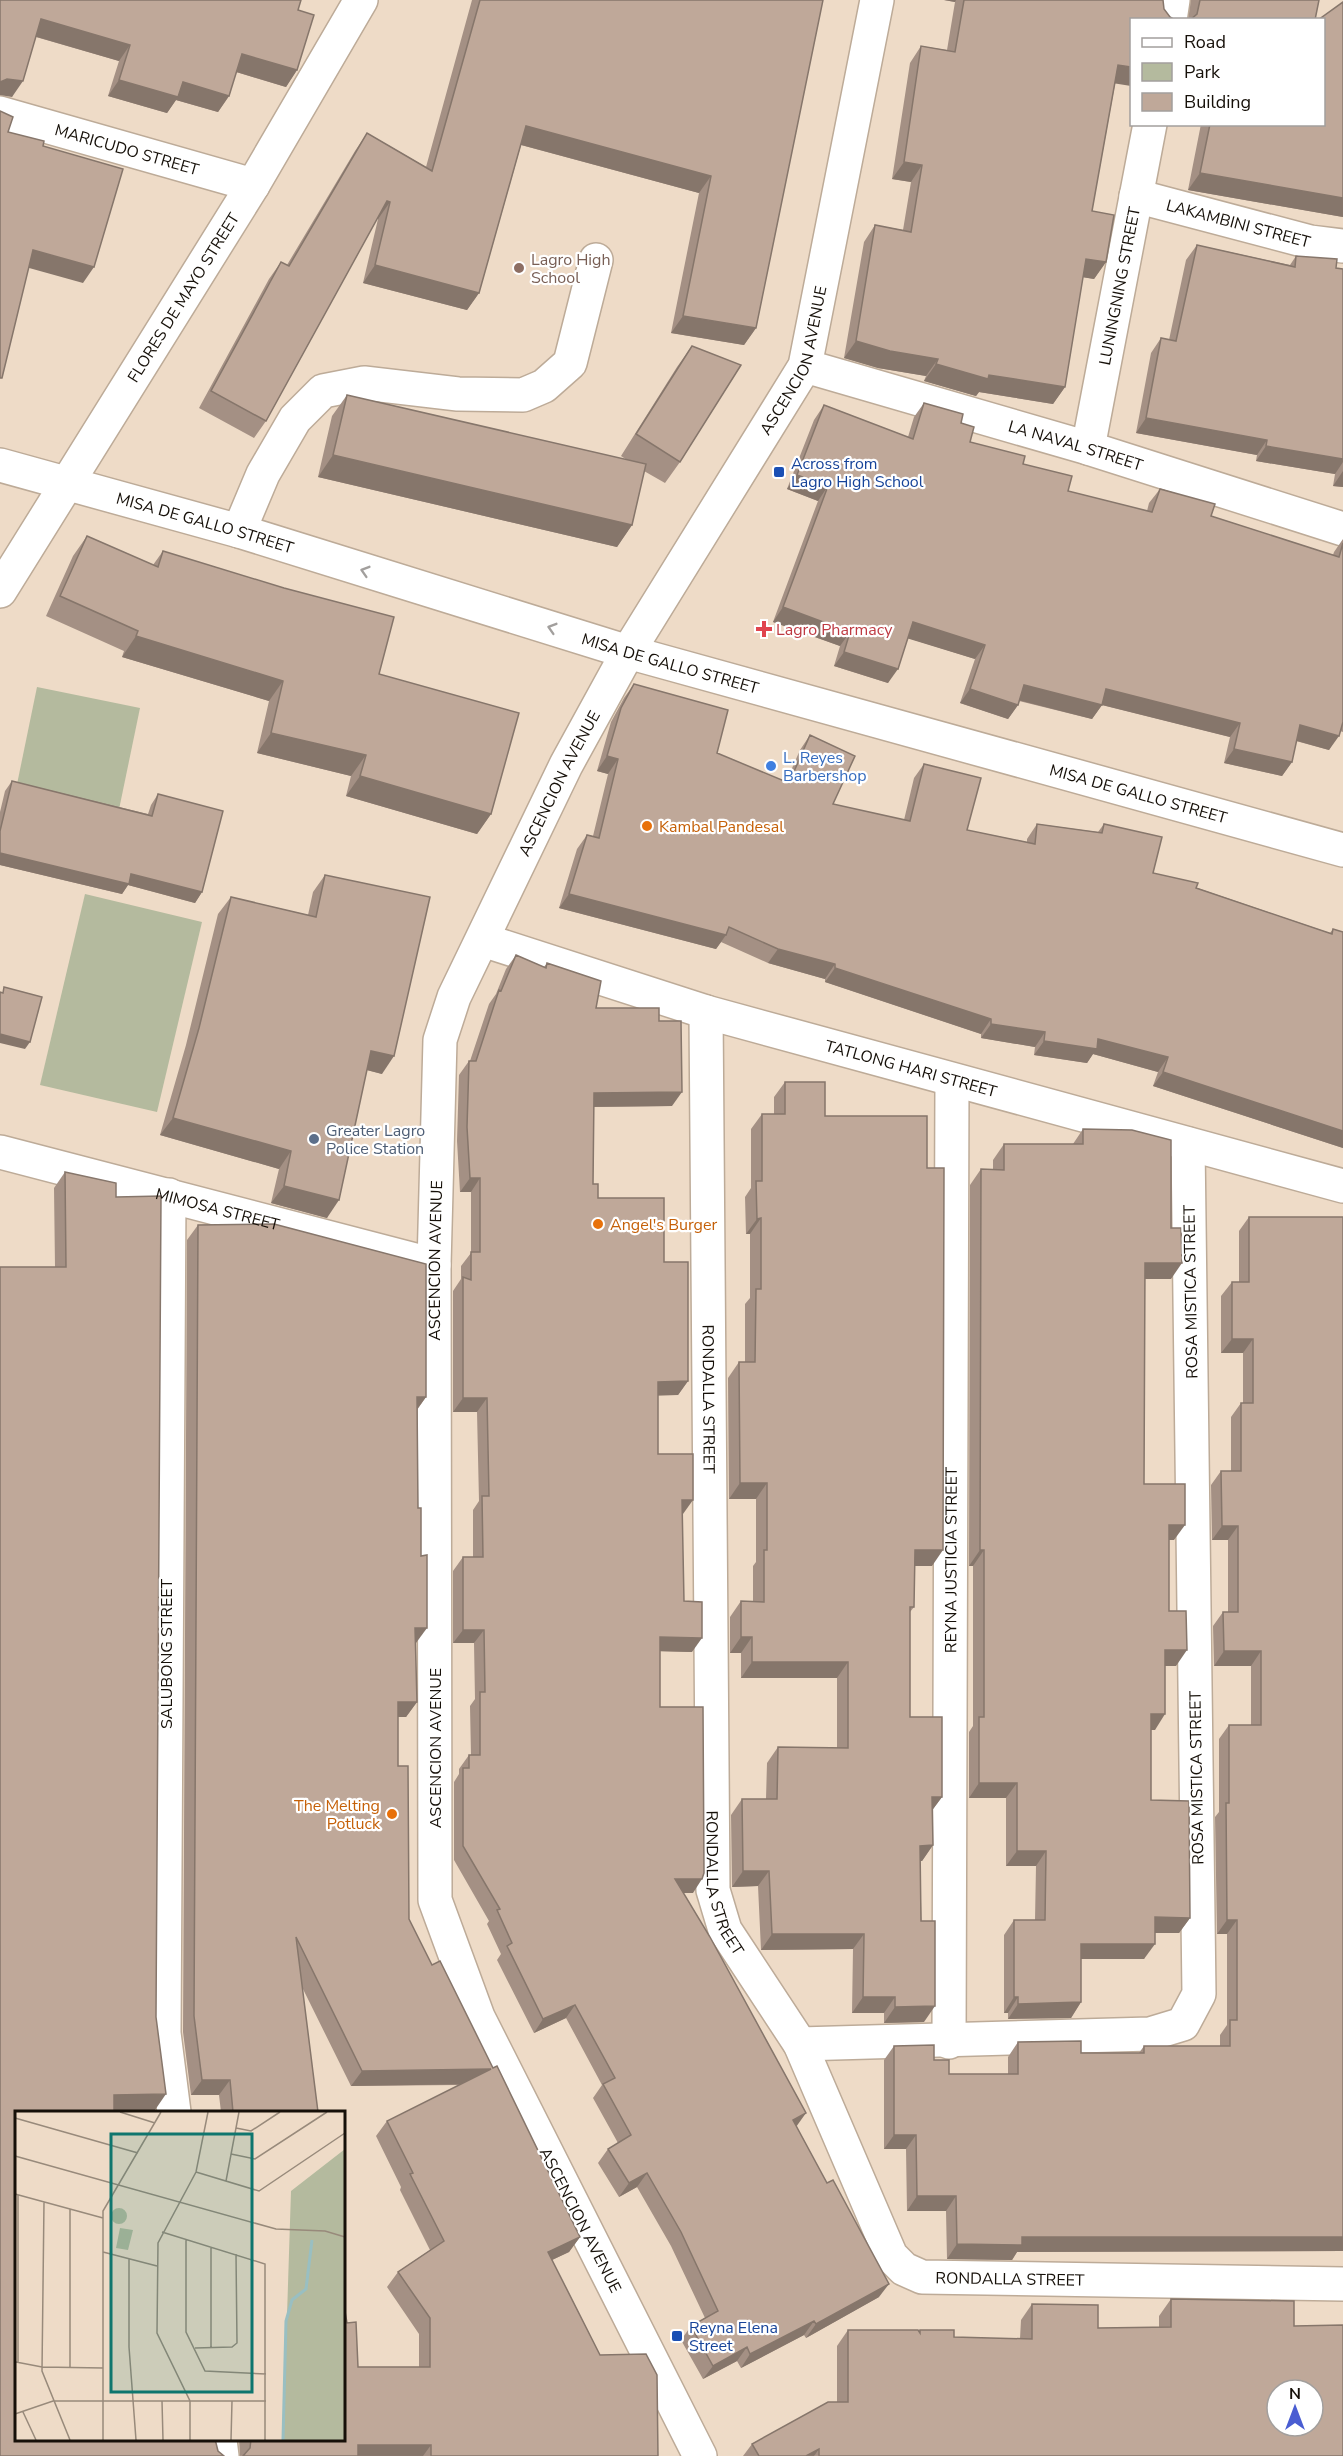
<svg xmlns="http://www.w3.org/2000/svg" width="1343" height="2456" viewBox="0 0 1343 2456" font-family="'Nunito Sans',sans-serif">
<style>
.green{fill:#b4ba9e}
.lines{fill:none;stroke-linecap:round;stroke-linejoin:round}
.minor-casing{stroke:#bdab98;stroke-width:36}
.minor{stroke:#fff;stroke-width:33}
.wall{fill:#a49084}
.shaded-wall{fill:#86766b}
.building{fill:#bfa899;stroke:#86766b;stroke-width:1.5;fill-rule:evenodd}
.oneway{stroke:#a29f9d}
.education-dot{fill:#8d6e63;stroke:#fff;stroke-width:2}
.transit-dot{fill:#1a4fb4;stroke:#fff;stroke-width:2}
.health-dot{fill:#e0444e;stroke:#fff;stroke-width:2}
.shop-dot{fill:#3f7fe0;stroke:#fff;stroke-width:2}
.food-dot{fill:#e8710a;stroke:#fff;stroke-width:2}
.service-dot{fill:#5c6f8a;stroke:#fff;stroke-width:2}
.labels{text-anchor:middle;stroke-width:4.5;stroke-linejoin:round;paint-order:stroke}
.street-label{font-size:16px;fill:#161009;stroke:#fff}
.education-label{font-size:16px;fill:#785e54;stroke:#fff;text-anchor:start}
.transit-label{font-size:16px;fill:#164399;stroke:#fff;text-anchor:start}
.health-label{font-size:16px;fill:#be3a42;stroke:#fff;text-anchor:start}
.shop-label{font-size:16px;fill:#366cbe;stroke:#fff;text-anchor:start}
.food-label{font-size:16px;fill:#c56008;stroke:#fff;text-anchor:start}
.service-label{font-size:16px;fill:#4e5e75;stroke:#fff;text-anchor:start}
.inset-river{fill:none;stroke:#99bfc2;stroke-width:3}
.inset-road{fill:none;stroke:#988a7b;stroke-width:1.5}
.view{fill:#0f766e;fill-opacity:0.15;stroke:#0f766e;stroke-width:3}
.inset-edge{fill:none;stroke:#161009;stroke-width:3}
</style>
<rect width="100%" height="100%" fill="#eedbc7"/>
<g class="green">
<path d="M 37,687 L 140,708 L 104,882 L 1,862 Z"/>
<path d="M 85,894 L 202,922 L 157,1112 L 40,1085 Z"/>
</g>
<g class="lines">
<defs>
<g id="minor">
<path d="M 1170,20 L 1173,0"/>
<path id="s1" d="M 0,113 L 253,185"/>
<path id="s2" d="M 1136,196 L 1310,242 L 1343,246"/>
<path id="s3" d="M 805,366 L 1088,448 L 1343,529"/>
<path id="s4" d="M 1088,448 L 1150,124"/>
<path id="s5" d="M 0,465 L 239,531 L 628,652 L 1343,850"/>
<path d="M 239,531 L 263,474 L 295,419 L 323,391 L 364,383 L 458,394 L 523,395 L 544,386 L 570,363 L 596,260"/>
<path id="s6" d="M 0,591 L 253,185 L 361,0"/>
<path id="s7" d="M 483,940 L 706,1012 L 1343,1186"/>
<path id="s8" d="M 706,1012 L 713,1890 L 725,1930 L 800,2044 L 891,2256 L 904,2269 L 922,2277 L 1343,2284"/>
<path id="s9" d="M 0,1152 L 434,1265"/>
<path d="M 169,1195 L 164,2033 L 174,2112"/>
<path id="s10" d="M 949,2042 L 952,1080"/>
<path d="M 800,2044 L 1150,2034 L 1183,2024 L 1199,1994 L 1188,1144"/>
<path d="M 220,2440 L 222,2456"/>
<path id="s11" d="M 700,2456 L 478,2017 L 435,1900 L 434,1265 L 440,1040 L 454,997 L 566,765 L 628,652 L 805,366 L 877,0"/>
</g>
</defs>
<use href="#minor" class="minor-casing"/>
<use href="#minor" class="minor"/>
</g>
<g class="wall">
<path d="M 0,0 L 298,10 L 297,70 L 286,87 L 236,72 L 229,96 L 218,112 L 176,100 L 167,113 L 108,96 L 119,61 L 36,37 L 12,97 Z"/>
<path d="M 472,0 L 823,0 L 756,328 L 744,345 L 671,333 L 699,193 L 521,145 L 479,293 L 467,310 L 363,283 L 378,219 L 377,219 L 266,421 L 254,438 L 199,408 L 269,279 L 281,262 L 287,265 L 355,151 L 367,133 L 426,167 Z"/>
<path d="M 944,0 L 1163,0 L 1115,84 L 1092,211 L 1106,262 L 1094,279 L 1083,277 L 1065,387 L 1053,404 L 979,392 L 976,396 L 924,381 L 926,376 L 878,368 L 844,358 L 864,242 L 875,225 L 903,230 L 911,182 L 892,179 L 910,63 L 921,46 L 947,50 L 955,2 Z"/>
<path d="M 1191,0 L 1319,0 L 1315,20 L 1188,20 Z"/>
<path d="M 1343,2 L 1343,217 L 1188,190 L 1201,124 L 1323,124 Z"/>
<path d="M 1197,245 L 1290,265 L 1296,256 L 1336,268 L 1343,269 L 1343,487 L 1333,486 L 1335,474 L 1256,461 L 1257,455 L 1136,433 L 1151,353 L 1161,338 L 1169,340 L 1186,260 Z"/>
<path d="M 692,346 L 680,462 L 665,483 L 644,471 L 632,525 L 617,547 L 318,477 L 332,416 L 347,395 L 627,460 L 621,456 L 677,367 Z"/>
<path d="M 924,403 L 961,423 L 970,442 L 1023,464 L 1068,491 L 1147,511 L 1149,503 L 1160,489 L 1211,516 L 1333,555 L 1334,552 L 1343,539 L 1343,732 L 1340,731 L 1329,750 L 1296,741 L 1292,762 L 1282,776 L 1224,763 L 1230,737 L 1102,705 L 1092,719 L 1019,701 L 1018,705 L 1008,719 L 960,703 L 975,659 L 908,638 L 888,683 L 834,666 L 840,646 L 773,622 L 818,501 L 787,489 L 814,420 L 824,405 L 908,437 L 914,417 Z"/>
<path d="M 87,536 L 153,565 L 163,551 L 379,674 L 491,814 L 477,834 L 346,796 L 351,776 L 257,753 L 269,701 L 122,657 L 124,651 L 46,616 L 73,556 Z"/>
<path d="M 634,684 L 717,753 L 786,782 L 800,750 L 810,735 L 833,804 L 904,820 L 914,778 L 924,764 L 967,830 L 1027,842 L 1027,839 L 1037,824 L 1098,832 L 1104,824 L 1153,873 L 1330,933 L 1333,929 L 1343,932 L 1343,1148 L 1153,1086 L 1158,1072 L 1093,1054 L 1087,1063 L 1034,1055 L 1035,1047 L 981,1038 L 981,1034 L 825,982 L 825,979 L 768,963 L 721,942 L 716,949 L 559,908 L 577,849 L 587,835 L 593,836 L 608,774 L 597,771 L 611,722 L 624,698 Z"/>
<path d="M 12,781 L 148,814 L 151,805 L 158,794 L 202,892 L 195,903 L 128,885 L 122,894 L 0,865 L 0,812 L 5,791 Z"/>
<path d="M 325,875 L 382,1074 L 367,1070 L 327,1218 L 271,1203 L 279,1169 L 160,1135 L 186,1045 L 218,914 L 231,897 L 308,915 L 313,892 Z"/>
<path d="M 516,955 L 544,967 L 547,963 L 596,1008 L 659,1021 L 672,1106 L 594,1107 L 593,1184 L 598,1198 L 664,1262 L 688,1381 L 678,1395 L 658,1395 L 658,1454 L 683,1514 L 682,1514 L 684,1601 L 692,1652 L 660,1651 L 660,1707 L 693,1893 L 683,1893 L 879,2297 L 806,2338 L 804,2335 L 741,2368 L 737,2361 L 703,2379 L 681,2340 L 691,2326 L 705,2318 L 671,2246 L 637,2187 L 619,2197 L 598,2163 L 608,2149 L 618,2143 L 593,2098 L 602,2085 L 566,2018 L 534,2033 L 497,1960 L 501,1954 L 487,1924 L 489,1921 L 454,1860 L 454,1782 L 459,1774 L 459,1769 L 469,1755 L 471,1755 L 470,1706 L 475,1699 L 474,1643 L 453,1643 L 453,1571 L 463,1557 L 473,1557 L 473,1510 L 479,1501 L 477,1412 L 453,1412 L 453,1291 L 461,1279 L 461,1266 L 471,1253 L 471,1192 L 460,1192 L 457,1141 L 459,1075 L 469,1061 L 470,1061 L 489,1004 L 496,994 L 506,969 Z"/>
<path d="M 785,1082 L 825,1116 L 927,1168 L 932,1566 L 914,1566 L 914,1607 L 910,1612 L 910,1717 L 942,1797 L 932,1810 L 933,1845 L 922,1861 L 920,1861 L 924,2022 L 884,2023 L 884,2013 L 852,2013 L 853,1949 L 761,1950 L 758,1886 L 732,1887 L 731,1815 L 742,1799 L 766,1799 L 767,1763 L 778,1747 L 837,1748 L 837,1678 L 741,1678 L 741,1653 L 730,1653 L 730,1617 L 741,1601 L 753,1601 L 753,1566 L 756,1562 L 756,1499 L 729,1499 L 728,1378 L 739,1362 L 745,1362 L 745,1304 L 750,1298 L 750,1234 L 746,1234 L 745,1197 L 751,1188 L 751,1129 L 762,1114 L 774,1114 L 774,1097 Z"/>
<path d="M 1083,1129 L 1171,1279 L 1145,1279 L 1144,1484 L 1174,1540 L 1169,1540 L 1169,1611 L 1176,1666 L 1165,1666 L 1155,1730 L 1151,1730 L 1151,1800 L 1190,1918 L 1179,1933 L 1155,1933 L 1144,1959 L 1081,1959 L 1081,2002 L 1071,2018 L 1008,2019 L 1008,2013 L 1004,2013 L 1004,1935 L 1014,1920 L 1035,1920 L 1036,1866 L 1006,1866 L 1006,1798 L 969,1798 L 969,1732 L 973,1726 L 973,1566 L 969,1566 L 970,1185 L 981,1169 L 993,1170 L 993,1160 L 1004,1144 L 1073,1144 Z"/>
<path d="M 65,1172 L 116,1197 L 155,2110 L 114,2110 L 16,2439 L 218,2451 L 0,2456 L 55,1267 L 54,1188 Z"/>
<path d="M 1249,1217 L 1343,1217 L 1343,2251 L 1017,2252 L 1012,2260 L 947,2259 L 946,2211 L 907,2211 L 906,2149 L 884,2149 L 884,2060 L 894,2046 L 934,2060 L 949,2074 L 1008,2074 L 1008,2057 L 1018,2042 L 1081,2053 L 1139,2053 L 1144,2046 L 1220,2046 L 1220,2035 L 1227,2025 L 1227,1934 L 1217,1934 L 1215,1817 L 1219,1812 L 1219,1739 L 1229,1725 L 1251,1725 L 1251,1666 L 1214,1666 L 1213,1626 L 1223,1612 L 1228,1612 L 1228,1540 L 1212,1540 L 1211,1485 L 1221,1471 L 1231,1471 L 1231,1417 L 1241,1403 L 1243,1403 L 1243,1353 L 1221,1353 L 1221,1296 L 1232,1282 L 1239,1282 L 1239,1231 Z"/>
<path d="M 198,1225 L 426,1397 L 417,1410 L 415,1643 L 417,1702 L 406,1717 L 398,1717 L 398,1766 L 409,1919 L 432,1965 L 493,2068 L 580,2237 L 569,2252 L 552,2260 L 600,2355 L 658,2456 L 240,2456 L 239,2439 L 344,2439 L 347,2323 L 358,2367 L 419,2367 L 419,2334 L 387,2287 L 398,2272 L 430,2250 L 400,2190 L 401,2187 L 376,2136 L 387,2121 L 459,2085 L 351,2086 L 302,1987 L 318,2112 L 221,2112 L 219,2095 L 191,2095 L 183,2032 L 187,1240 Z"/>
<path d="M 1171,2299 L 1294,2326 L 1343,2456 L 743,2456 L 752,2444 L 837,2402 L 837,2346 L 848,2330 L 919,2331 L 920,2330 L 954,2337 L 1020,2339 L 1021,2320 L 1032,2304 L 1098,2328 L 1159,2327 L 1159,2316 Z"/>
</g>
<g class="shaded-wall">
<path d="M 944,0 L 956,0 L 955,2 Z"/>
<path d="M 41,19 L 130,45 L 119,61 L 30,35 Z"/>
<path d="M 242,54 L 297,70 L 286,87 L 230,70 Z"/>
<path d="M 1118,65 L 1131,67 L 1131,86 L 1106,82 Z"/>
<path d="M 7,79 L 23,81 L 12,97 L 0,95 L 0,82 Z"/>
<path d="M 119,80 L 183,82 L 229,96 L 218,112 L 176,100 L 167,113 L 108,96 Z"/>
<path d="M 526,126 L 711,176 L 699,193 L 514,143 Z"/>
<path d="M 904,162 L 922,165 L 911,182 L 892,179 Z"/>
<path d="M 1200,173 L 1343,198 L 1343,217 L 1188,190 Z"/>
<path d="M 387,201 L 390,202 L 378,219 L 375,218 Z"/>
<path d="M 33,250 L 94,267 L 83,283 L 22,266 Z"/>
<path d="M 1086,259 L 1106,262 L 1094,279 L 1075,276 Z"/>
<path d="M 375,265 L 479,293 L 467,310 L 363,283 Z"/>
<path d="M 683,316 L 756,328 L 744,345 L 671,333 Z"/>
<path d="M 856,341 L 938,359 L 926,376 L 878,368 L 844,358 Z"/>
<path d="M 936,364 L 989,375 L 1065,387 L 1053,404 L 979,392 L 976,396 L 924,381 Z"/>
<path d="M 1146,418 L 1267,440 L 1257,455 L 1136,433 Z"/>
<path d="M 1266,446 L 1343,459 L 1343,462 L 1335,474 L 1256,461 Z"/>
<path d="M 333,455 L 632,525 L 617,547 L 318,477 Z"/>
<path d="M 1343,471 L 1343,487 L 1333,486 Z"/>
<path d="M 797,475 L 828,486 L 818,501 L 787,489 Z"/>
<path d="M 783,607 L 850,632 L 840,646 L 773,622 Z"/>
<path d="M 913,622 L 985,645 L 975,659 L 903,637 Z"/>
<path d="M 136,636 L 283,681 L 269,701 L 122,657 Z"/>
<path d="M 844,652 L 898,669 L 888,683 L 834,666 Z"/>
<path d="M 1024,685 L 1106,689 L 1240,723 L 1230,737 L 1102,705 L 1092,719 L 1014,699 Z"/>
<path d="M 970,689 L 1018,705 L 1008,719 L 960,703 Z"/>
<path d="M 1300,725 L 1339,736 L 1329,750 L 1290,739 Z"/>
<path d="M 271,733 L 366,755 L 351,776 L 257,753 Z"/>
<path d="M 1234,749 L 1292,762 L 1282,776 L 1224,763 Z"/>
<path d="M 607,756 L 618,759 L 608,774 L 597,771 Z"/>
<path d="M 360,776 L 491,814 L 477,834 L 346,796 Z"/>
<path d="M 0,853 L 131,874 L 202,892 L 195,903 L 128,885 L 122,894 L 0,865 Z"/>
<path d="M 569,894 L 726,935 L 716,949 L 559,908 Z"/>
<path d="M 778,949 L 835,964 L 825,979 L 768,963 Z"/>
<path d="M 835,968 L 991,1019 L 981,1034 L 825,982 Z"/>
<path d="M 991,1024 L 1045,1032 L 1035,1047 L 981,1038 Z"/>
<path d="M 0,1034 L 30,1042 L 25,1049 L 0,1043 Z"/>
<path d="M 1098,1039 L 1168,1057 L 1158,1072 L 1093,1054 L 1087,1063 L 1034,1055 L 1044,1041 Z"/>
<path d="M 371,1051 L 394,1056 L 382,1074 L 359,1068 Z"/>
<path d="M 1163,1072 L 1343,1131 L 1343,1148 L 1153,1086 Z"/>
<path d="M 682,1092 L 672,1106 L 584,1107 L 594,1093 Z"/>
<path d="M 173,1118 L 291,1151 L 279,1169 L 160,1135 Z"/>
<path d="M 470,1178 L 480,1178 L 471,1192 L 460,1192 Z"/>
<path d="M 284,1186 L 339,1200 L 327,1218 L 271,1203 Z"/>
<path d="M 761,1218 L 750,1234 L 746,1234 L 757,1219 Z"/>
<path d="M 1145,1263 L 1182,1263 L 1171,1279 L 1134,1279 Z"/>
<path d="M 1232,1339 L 1253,1339 L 1243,1353 L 1221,1353 Z"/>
<path d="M 688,1381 L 678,1395 L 648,1396 L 658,1382 Z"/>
<path d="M 417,1397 L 426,1397 L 415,1412 Z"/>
<path d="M 463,1398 L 487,1398 L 477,1412 L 453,1412 Z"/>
<path d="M 740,1483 L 767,1483 L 756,1499 L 729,1499 Z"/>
<path d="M 682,1500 L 693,1500 L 683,1514 L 672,1514 Z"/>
<path d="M 1169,1525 L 1185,1525 L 1174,1540 L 1158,1540 Z"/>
<path d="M 1222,1526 L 1238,1526 L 1228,1540 L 1212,1540 Z"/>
<path d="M 915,1550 L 943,1550 L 932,1566 L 904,1566 Z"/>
<path d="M 980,1550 L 984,1550 L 973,1566 L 969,1566 Z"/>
<path d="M 415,1628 L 427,1628 L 416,1643 L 404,1643 Z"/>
<path d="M 463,1630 L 484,1630 L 474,1643 L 453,1643 Z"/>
<path d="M 660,1637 L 702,1638 L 692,1652 L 650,1651 Z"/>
<path d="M 741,1637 L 752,1637 L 741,1653 L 730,1653 Z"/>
<path d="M 1165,1650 L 1187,1650 L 1176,1666 L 1155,1666 Z"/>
<path d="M 1224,1651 L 1261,1651 L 1251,1666 L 1214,1666 Z"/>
<path d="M 752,1662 L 848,1662 L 837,1678 L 741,1678 Z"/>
<path d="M 398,1702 L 417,1702 L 406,1717 L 387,1717 Z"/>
<path d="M 1151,1714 L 1165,1714 L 1155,1730 L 1140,1730 Z"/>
<path d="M 979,1783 L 1017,1783 L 1006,1798 L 969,1798 Z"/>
<path d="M 932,1797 L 942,1797 L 931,1812 Z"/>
<path d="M 933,1845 L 922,1861 L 909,1861 L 920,1846 Z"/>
<path d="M 1017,1851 L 1046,1851 L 1036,1866 L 1006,1866 Z"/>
<path d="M 743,1871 L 769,1871 L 758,1886 L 732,1887 Z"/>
<path d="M 675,1879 L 702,1879 L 693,1893 L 665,1893 Z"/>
<path d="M 1155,1917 L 1190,1918 L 1179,1933 L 1144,1933 Z"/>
<path d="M 1227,1920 L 1237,1920 L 1227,1934 L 1217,1934 Z"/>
<path d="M 772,1934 L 864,1934 L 853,1949 L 761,1950 Z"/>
<path d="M 1081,1944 L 1155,1944 L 1144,1959 L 1071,1959 Z"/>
<path d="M 863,1997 L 895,1997 L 884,2013 L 852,2013 Z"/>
<path d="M 1014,1997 L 1018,1997 L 1008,2013 L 1004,2013 Z"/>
<path d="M 1081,2002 L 1071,2018 L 1008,2019 L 1018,2004 Z"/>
<path d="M 575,2005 L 566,2018 L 534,2033 L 543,2019 Z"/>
<path d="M 935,2006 L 924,2022 L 884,2023 L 895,2007 Z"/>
<path d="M 491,2069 L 480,2084 L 351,2086 L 362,2071 Z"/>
<path d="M 202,2080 L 230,2080 L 219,2095 L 191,2095 Z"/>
<path d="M 166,2094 L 155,2110 L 103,2111 L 114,2095 Z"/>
<path d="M 806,2113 L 796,2127 L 793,2120 Z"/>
<path d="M 894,2135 L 916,2135 L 906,2149 L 884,2149 Z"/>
<path d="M 647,2173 L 637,2187 L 619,2197 L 629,2183 Z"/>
<path d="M 917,2196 L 956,2196 L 946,2211 L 907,2211 Z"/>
<path d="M 580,2237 L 569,2252 L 537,2267 L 548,2252 Z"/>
<path d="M 1022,2237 L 1343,2237 L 1343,2251 L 1017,2252 L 1012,2260 L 947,2259 L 957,2244 Z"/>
<path d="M 889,2284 L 879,2297 L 806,2338 L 816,2324 Z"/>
<path d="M 814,2321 L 804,2335 L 741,2368 L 750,2354 Z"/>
<path d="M 747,2347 L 737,2361 L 703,2379 L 713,2366 Z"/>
<path d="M 358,2445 L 431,2445 L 423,2456 L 350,2456 Z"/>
<path d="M 819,2449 L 814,2456 L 806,2456 Z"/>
</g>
<g class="building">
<path d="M 0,0 L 301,0 L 298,10 L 314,15 L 297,70 L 242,54 L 229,96 L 183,82 L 178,97 L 119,80 L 130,45 L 41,19 L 23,81 L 7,79 L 0,82 Z"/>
<path d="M 480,0 L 823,0 L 756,328 L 683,316 L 711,176 L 526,126 L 479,293 L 375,265 L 390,202 L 387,201 L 266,421 L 211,391 L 281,262 L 289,266 L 367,133 L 432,171 Z"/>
<path d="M 964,0 L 1163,0 L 1164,9 L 1170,17 L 1175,20 L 1131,20 L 1131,67 L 1118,65 L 1092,211 L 1114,215 L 1106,262 L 1086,259 L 1065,387 L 989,375 L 988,379 L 936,364 L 938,359 L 890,351 L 856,341 L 875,225 L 911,232 L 922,165 L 904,162 L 921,46 L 955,52 Z"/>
<path d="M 1200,0 L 1319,0 L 1315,20 L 1190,20 L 1197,14 Z"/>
<path d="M 1343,2 L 1343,198 L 1200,173 L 1210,124 L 1323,124 L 1323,20 L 1318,20 Z"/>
<path d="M 0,111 L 13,117 L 8,132 L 44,141 L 43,146 L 123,169 L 94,267 L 33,250 L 2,378 L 0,378 Z"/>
<path d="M 1197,245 L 1295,267 L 1296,256 L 1337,259 L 1336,268 L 1343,269 L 1343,459 L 1266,446 L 1267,440 L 1146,418 L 1161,338 L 1176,341 Z"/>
<path d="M 692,346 L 741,365 L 680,462 L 636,434 Z"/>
<path d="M 347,395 L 646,464 L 632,525 L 333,455 Z"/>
<path d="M 924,403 L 963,414 L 961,423 L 974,427 L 970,442 L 1025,456 L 1023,464 L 1072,476 L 1068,491 L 1152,512 L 1160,489 L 1215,504 L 1211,516 L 1339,557 L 1343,543 L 1343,722 L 1339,736 L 1300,725 L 1292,762 L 1234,749 L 1240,723 L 1106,689 L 1102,705 L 1024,685 L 1018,705 L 970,689 L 985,645 L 913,622 L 898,669 L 844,652 L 850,632 L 783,607 L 828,486 L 797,475 L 824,405 L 913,439 Z"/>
<path d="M 87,536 L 158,567 L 163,551 L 284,588 L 394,617 L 379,674 L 519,713 L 491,814 L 360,776 L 366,755 L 271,733 L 283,681 L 136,636 L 138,631 L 60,596 Z"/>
<path d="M 634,684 L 728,710 L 717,753 L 789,783 L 810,735 L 855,756 L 833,804 L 910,821 L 924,764 L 981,778 L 967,830 L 1035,844 L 1037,824 L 1102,833 L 1104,824 L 1162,837 L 1153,873 L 1198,883 L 1196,888 L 1332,934 L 1333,929 L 1343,932 L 1343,1131 L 1163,1072 L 1168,1057 L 1098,1039 L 1097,1049 L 1044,1041 L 1045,1032 L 991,1024 L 991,1019 L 835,968 L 835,964 L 778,949 L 729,927 L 726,935 L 569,894 L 587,835 L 599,838 L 618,759 L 607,756 L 621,708 Z"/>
<path d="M 12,781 L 152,816 L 158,794 L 223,811 L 202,892 L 131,874 L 129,884 L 0,853 L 0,831 Z"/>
<path d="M 325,875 L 430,897 L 394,1056 L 371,1051 L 339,1200 L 284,1186 L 291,1151 L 173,1118 L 199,1028 L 231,897 L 316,917 Z"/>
<path d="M 516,955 L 546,968 L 547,963 L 601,981 L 596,1008 L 659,1008 L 659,1021 L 681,1021 L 682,1092 L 594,1093 L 593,1184 L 598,1184 L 598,1198 L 664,1198 L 664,1262 L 688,1262 L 688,1381 L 658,1382 L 658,1454 L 693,1454 L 693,1500 L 682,1500 L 684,1601 L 702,1602 L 702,1638 L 660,1637 L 660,1707 L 703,1707 L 704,1873 L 702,1879 L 675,1879 L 710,1937 L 806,2113 L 793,2120 L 827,2183 L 833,2180 L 889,2284 L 816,2324 L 814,2321 L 750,2354 L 747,2347 L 713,2366 L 691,2326 L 718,2311 L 681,2232 L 647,2173 L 629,2183 L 608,2149 L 631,2135 L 603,2084 L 615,2078 L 575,2005 L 543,2019 L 507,1946 L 512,1943 L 497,1910 L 500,1909 L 463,1846 L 463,1768 L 469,1768 L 469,1755 L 480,1755 L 480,1692 L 485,1692 L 484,1630 L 463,1630 L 463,1557 L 483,1557 L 482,1496 L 489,1496 L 487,1398 L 463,1398 L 463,1277 L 471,1280 L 471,1252 L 480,1252 L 480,1178 L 470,1178 L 467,1127 L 469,1061 L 476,1061 L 499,990 L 501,991 Z"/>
<path d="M 4,987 L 42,997 L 30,1042 L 0,1034 L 0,992 L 3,993 Z"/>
<path d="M 785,1082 L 825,1082 L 825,1116 L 927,1116 L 927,1168 L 944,1168 L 943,1550 L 915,1550 L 914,1607 L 910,1607 L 910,1717 L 942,1717 L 942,1797 L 932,1797 L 933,1845 L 920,1846 L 921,1921 L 935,1921 L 935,2006 L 895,2007 L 895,1997 L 863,1997 L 864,1934 L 772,1934 L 769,1871 L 743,1871 L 742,1799 L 777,1799 L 778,1747 L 848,1748 L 848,1662 L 752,1662 L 752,1637 L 741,1637 L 741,1601 L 764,1602 L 764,1550 L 767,1550 L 767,1483 L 740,1483 L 739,1362 L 755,1362 L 756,1289 L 761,1289 L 761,1218 L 757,1219 L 756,1181 L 762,1181 L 762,1114 L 785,1114 Z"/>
<path d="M 1083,1129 L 1132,1130 L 1171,1140 L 1171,1228 L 1181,1228 L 1182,1263 L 1145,1263 L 1144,1484 L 1185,1484 L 1185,1525 L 1169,1525 L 1169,1611 L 1186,1611 L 1187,1650 L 1165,1650 L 1165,1714 L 1151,1714 L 1151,1800 L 1189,1801 L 1190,1918 L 1155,1917 L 1155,1944 L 1081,1944 L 1081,2002 L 1018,2004 L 1018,1997 L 1014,1997 L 1014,1920 L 1045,1920 L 1046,1851 L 1017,1851 L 1017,1783 L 979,1783 L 979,1717 L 984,1717 L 984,1550 L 980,1550 L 981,1169 L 1004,1170 L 1004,1144 L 1083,1144 Z"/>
<path d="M 65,1172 L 116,1183 L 116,1197 L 161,1196 L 156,2017 L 166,2094 L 114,2095 L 114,2112 L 16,2112 L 16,2439 L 215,2439 L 218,2451 L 224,2456 L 0,2456 L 0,1267 L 66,1267 Z"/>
<path d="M 1249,1217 L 1343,1217 L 1343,2237 L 1022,2237 L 1022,2245 L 957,2244 L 956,2196 L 917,2196 L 916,2135 L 894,2135 L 894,2046 L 934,2045 L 934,2060 L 949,2060 L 949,2074 L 1018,2074 L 1018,2042 L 1081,2041 L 1081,2053 L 1144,2053 L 1144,2046 L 1230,2046 L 1230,2020 L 1237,2020 L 1237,1920 L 1227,1920 L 1226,1803 L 1229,1803 L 1229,1725 L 1261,1725 L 1261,1651 L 1224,1651 L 1223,1612 L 1238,1612 L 1238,1526 L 1222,1526 L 1221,1471 L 1241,1471 L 1241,1403 L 1253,1403 L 1253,1339 L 1232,1339 L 1232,1282 L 1249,1282 Z"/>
<path d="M 274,1224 L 426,1264 L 426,1397 L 417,1397 L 418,1508 L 421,1508 L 421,1556 L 427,1555 L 427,1628 L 415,1628 L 417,1702 L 398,1702 L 398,1766 L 408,1766 L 409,1919 L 432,1965 L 440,1961 L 493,2068 L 497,2066 L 580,2237 L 548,2252 L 600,2355 L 646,2354 L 657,2375 L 658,2456 L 431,2456 L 431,2445 L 358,2445 L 358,2456 L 243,2456 L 250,2448 L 251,2439 L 344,2439 L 344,2306 L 347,2323 L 356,2322 L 358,2367 L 430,2367 L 430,2318 L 398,2272 L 444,2241 L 410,2174 L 413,2173 L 387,2121 L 491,2069 L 362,2071 L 296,1937 L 318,2112 L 233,2112 L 230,2080 L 202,2080 L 194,2016 L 198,1225 Z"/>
<path d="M 1171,2299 L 1294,2301 L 1294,2326 L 1343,2325 L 1343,2456 L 819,2456 L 819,2449 L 806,2456 L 759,2456 L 752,2444 L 828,2402 L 848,2402 L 848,2330 L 918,2330 L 920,2333 L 920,2330 L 954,2330 L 954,2337 L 1032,2339 L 1032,2304 L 1098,2305 L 1098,2328 L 1171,2327 ZM 1277,2390 L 1313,2390 L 1313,2426 L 1277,2426 Z"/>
</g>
<defs><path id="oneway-chevron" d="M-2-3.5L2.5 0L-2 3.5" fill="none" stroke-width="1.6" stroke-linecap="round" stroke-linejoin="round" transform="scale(1.5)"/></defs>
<g class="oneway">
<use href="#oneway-chevron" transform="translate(365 571) rotate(-163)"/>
<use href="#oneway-chevron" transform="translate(552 628) rotate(-163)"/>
</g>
<circle class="education-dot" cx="519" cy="268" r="6"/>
<g class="transit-dot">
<rect x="773" y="466" width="12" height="12" rx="3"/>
<rect x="671" y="2330" width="12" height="12" rx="3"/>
</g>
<path class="health-dot" d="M761 620h6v6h6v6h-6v6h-6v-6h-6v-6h6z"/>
<circle class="shop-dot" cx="771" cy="766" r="6"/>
<g class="food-dot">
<circle cx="647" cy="826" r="6"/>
<circle cx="598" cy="1224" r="6"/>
<circle cx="392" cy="1814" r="6"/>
</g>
<circle class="service-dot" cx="314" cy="1139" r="6"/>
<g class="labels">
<g class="street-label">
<text dy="6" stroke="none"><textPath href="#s1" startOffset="132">MARICUDO STREET</textPath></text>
<text dy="6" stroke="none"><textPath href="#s2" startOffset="106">LAKAMBINI STREET</textPath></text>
<text dy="6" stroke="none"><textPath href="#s4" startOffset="165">LUNINGNING STREET</textPath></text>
<text dy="6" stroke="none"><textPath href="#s6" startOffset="346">FLORES DE MAYO STREET</textPath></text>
<text dy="6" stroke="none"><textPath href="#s11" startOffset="2246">ASCENCION AVENUE</textPath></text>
<text dy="6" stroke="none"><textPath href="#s3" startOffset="282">LA NAVAL STREET</textPath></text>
<text dy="6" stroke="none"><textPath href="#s5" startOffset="213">MISA DE GALLO STREET</textPath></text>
<text dy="6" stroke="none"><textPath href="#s5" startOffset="699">MISA DE GALLO STREET</textPath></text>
<text dy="6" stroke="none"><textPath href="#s11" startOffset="1760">ASCENCION AVENUE</textPath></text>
<text dy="6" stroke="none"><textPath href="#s5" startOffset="1185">MISA DE GALLO STREET</textPath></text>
<text dy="6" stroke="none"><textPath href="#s7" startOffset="447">TATLONG HARI STREET</textPath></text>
<text dy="6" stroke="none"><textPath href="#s9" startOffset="225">MIMOSA STREET</textPath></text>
<text dy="6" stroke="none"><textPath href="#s11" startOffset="1256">ASCENCION AVENUE</textPath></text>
<text transform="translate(1190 1292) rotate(-91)" y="6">ROSA MISTICA STREET</text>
<text dy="6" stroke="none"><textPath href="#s8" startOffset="387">RONDALLA STREET</textPath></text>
<text dy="6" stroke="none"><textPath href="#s10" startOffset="482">REYNA JUSTICIA STREET</textPath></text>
<text transform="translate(166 1654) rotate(-90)" y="6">SALUBONG STREET</text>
<text transform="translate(435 1748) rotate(-90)" y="6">ASCENCION AVENUE</text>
<text transform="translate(1196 1778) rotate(-91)" y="6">ROSA MISTICA STREET</text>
<text dy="6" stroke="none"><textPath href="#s8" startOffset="873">RONDALLA STREET</textPath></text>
<text transform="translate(581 2220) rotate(63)" y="6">ASCENCION AVENUE</text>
<text dy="6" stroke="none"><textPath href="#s8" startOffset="1413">RONDALLA STREET</textPath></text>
</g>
<g class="education-label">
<text x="531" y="265">Lagro High<tspan x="531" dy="18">School</tspan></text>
</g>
<g class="transit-label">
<text x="791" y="469">Across from<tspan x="791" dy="18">Lagro High School</tspan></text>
<text x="689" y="2333">Reyna Elena<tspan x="689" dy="18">Street</tspan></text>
</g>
<g class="health-label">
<text x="776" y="635">Lagro Pharmacy</text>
</g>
<g class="shop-label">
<text x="783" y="763">L. Reyes<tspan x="783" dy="18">Barbershop</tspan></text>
</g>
<g class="food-label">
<text x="659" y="832">Kambal Pandesal</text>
<text x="610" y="1230">Angel's Burger</text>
<text x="380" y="1811" text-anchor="end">The Melting<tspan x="380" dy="18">Potluck</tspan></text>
</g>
<g class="service-label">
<text x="326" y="1136">Greater Lagro<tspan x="326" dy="18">Police Station</tspan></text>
</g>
</g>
<g transform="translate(15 2111)">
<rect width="330" height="330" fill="#eedbc7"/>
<path d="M 330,38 L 330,329 L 268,329 L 276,80 ZM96 105a8 8 0 1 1 16 0a8 8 0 1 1-16 0ZM 105,117 L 118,119 L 113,139 L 101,137 Z" fill="#b4ba9e"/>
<path class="inset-river" d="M 268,329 L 271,210 L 277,189 L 291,178 L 297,129"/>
<path class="inset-road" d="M 105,1 L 140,12M 0,7 L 123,42M 221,17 L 236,20 L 265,1M 216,43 L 240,48 L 312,1M 0,45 L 261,118 L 310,120 L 330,126M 181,61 L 244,80 L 330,22M 211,70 L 224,1M 0,83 L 88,107M 3,84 L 3,251M 29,91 L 27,260 L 55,329M 55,98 L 55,256M 147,121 L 250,153 L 250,329M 171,129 L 171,221 L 190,260 L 251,263M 88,141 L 142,155M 114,148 L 114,236 L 121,329M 180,237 L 217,236 L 222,232 L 221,143M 196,237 L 196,136M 1,251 L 27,256 L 88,257M 147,290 L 148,329M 8,301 L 21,329M 0,303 L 38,290 L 251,290M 88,329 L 88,100 L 146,1M 175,329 L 175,290 L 142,222 L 143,132 L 181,61 L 193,1M 216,329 L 217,290"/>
<path class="view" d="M 96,23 L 237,23 L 237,281 L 96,281 Z"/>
<rect width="330" height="330" class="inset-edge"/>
</g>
<rect x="1130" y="18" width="195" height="108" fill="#ffffff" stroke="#a29f9d" stroke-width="1.5"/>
<rect x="1142" y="38" width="30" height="9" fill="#ffffff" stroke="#a29f9d" stroke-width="1.5"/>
<text x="1184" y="48" font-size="18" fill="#161009">Road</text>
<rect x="1142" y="63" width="30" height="18" fill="#b4ba9e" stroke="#a29f9d" stroke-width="1.5"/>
<text x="1184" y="78" font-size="18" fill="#161009">Park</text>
<rect x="1142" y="93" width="30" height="18" fill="#bfa899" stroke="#a29f9d" stroke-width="1.5"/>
<text x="1184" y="108" font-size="18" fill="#161009">Building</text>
<g transform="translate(1295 2408)"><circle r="28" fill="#ffffff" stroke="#a29f9d" stroke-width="1.5"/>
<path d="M0-4.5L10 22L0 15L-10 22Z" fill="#4a5dd2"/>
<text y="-9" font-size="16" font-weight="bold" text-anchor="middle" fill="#161009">N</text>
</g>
</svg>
